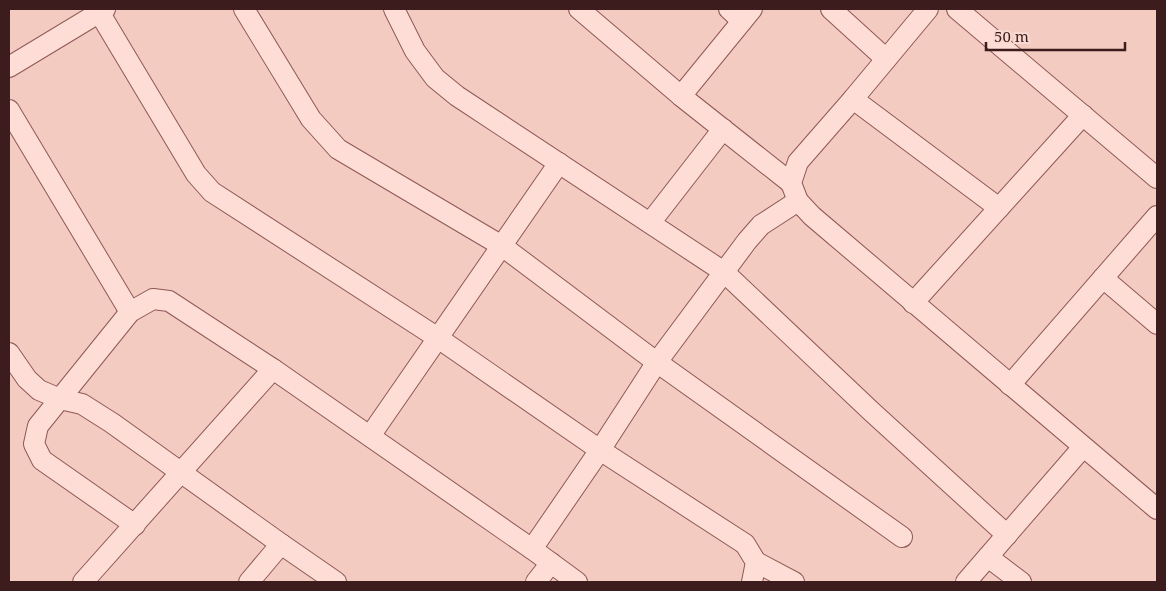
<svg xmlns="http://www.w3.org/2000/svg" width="1166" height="591" viewBox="0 0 1166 591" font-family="'Noto Serif',serif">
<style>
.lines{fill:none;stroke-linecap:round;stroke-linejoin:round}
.street-casing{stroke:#8f5856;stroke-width:22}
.street{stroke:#fdddd6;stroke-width:20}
</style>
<rect width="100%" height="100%" fill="#f3cbc1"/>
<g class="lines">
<defs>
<g id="street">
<path d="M 244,9 L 311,119 L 338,149 L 502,246 L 651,358 L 902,537"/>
<path d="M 394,9 L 415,51 L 435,78 L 457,96 L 724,272 L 872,412 L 1007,535"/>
<path d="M 579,9 L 681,96 L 791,183"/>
<path d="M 729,9 L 742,21"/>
<path d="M 831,9 L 886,59"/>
<path d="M 928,9 L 853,99 L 798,162 L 791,183 L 798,201 L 812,216 L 1157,509"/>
<path d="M 957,9 L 1157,178"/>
<path d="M 99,12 L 196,174 L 212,192 L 438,338 L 600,450 L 745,544 L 756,562 L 752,582"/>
<path d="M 9,67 L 105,9"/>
<path d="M 681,96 L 752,9"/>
<path d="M 853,99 L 999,208"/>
<path d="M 9,110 L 130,312"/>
<path d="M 650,223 L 723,129"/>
<path d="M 1103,278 L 1157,324"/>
<path d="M 913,303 L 1083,115"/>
<path d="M 9,353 L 27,379 L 39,390 L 60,399 L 82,404 L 112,423 L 281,544 L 336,582"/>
<path d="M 1010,385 L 1157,216"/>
<path d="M 370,436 L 559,163"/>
<path d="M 135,525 L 42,460 L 34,444 L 38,426 L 130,312 L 153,299 L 169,301 L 273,369 L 532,549 L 577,582"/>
<path d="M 532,549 L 600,450 L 657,362 L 747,241 L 761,225 L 798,201"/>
<path d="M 988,557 L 1021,582"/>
<path d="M 756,562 L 794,582"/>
<path d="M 83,582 L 273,369"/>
<path d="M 249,582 L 281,544"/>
<path d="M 536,582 L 551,563"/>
<path d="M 966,582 L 1083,447"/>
</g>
</defs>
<use href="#street" class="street-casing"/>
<use href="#street" class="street"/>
</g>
<rect width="1166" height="591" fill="none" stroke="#3d1c1d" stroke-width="20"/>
<path d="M986 42v8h139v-8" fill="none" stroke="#3d1c1d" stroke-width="2.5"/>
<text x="994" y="42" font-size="15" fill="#3d1c1d" stroke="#f9dad2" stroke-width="4" paint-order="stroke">50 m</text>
</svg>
